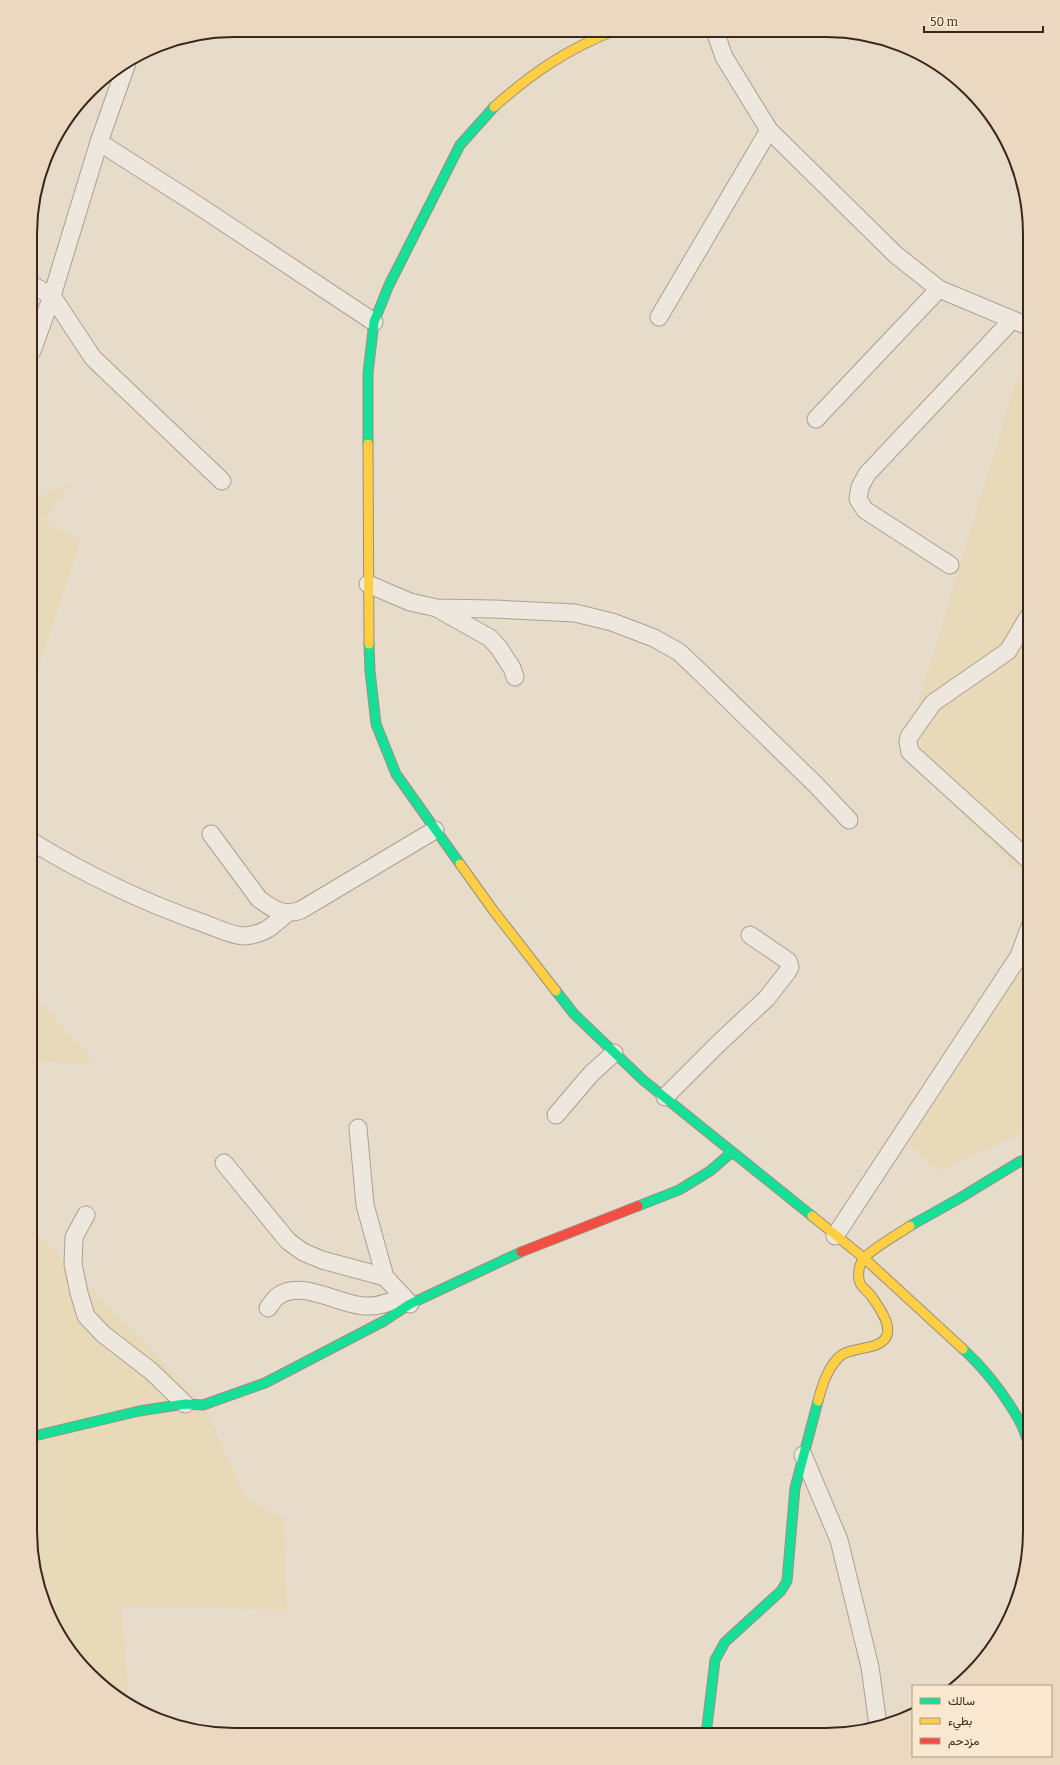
<svg xmlns="http://www.w3.org/2000/svg" width="1060" height="1765" viewBox="0 0 1060 1765" font-family="Bitter,Vazirmatn,serif">
<style>
.farmland{fill:#e8d9b9}
.lines{fill:none;stroke-linecap:round;stroke-linejoin:round}
.street-casing{stroke:#aca094;stroke-width:19}
.fast-casing{stroke:#9b8f84;stroke-width:11}
.slow-casing{stroke:#9b8f84;stroke-width:11}
.jam-casing{stroke:#9b8f84;stroke-width:11}
.street{stroke:#eee7dd;stroke-width:17}
.fast{stroke:#16e098;stroke-width:9}
.slow{stroke:#ffcf43;stroke-width:9}
.jam{stroke:#f24e42;stroke-width:9}
.rim{fill:none;stroke:#3b261b;stroke-width:2}
</style>
<rect width="100%" height="100%" fill="#e7dbca"/>
<g class="farmland">
<path d="M 1017,378 L 1030,382 L 1030,883 L 903,753 Z"/>
<path d="M 70,484 L 43,520 L 80,542 L 31,689 L 31,500 Z"/>
<path d="M 1030,955 L 1030,1129 L 939,1171 L 908,1144 Z"/>
<path d="M 31,992 L 94,1063 L 31,1060 Z"/>
<path d="M 30,1226 L 204,1405 L 246,1499 L 283,1517 L 287,1610 L 121,1605 L 129,1704 L 110,1693 L 72,1655 L 45,1609 L 30,1531 Z"/>
</g>
<g class="lines">
<defs>
<g id="street">
<path d="M 715,31 L 724,57 L 769,130 L 896,255 L 939,289 L 1030,327"/>
<path d="M 99,142 L 202,208 L 374,322"/>
<path d="M 32,285 L 52,296 L 93,358 L 222,481"/>
<path d="M 659,317 L 769,130"/>
<path d="M 32,351 L 52,296 L 99,142 L 127,63"/>
<path d="M 816,419 L 939,289"/>
<path d="M 950,565 L 865,510 L 858,499 L 860,487 L 867,474 L 1012,320"/>
<path d="M 368,584 L 410,602 L 437,608 L 494,609 L 575,613 L 612,622 L 654,638 L 679,652 L 698,670 L 817,786 L 849,820"/>
<path d="M 440,610 L 490,638 L 499,648 L 512,668 L 515,677"/>
<path d="M 211,834 L 259,899 C 273,909 283,917 301,910 L 435,830"/>
<path d="M 31,841 C 86,875 143,902 203,923 C 214,927 233,936 244,936 C 265,934 271,927 286,914"/>
<path d="M 1030,861 L 910,752 L 908,742 L 909,737 L 933,703 L 1008,651 L 1030,614"/>
<path d="M 665,1097 L 718,1044 L 767,998 L 788,971 L 790,967 L 788,961 L 750,935"/>
<path d="M 556,1115 L 591,1074 L 614,1053"/>
<path d="M 358,1128 L 365,1205 L 385,1277 L 410,1304"/>
<path d="M 224,1163 L 288,1241 L 303,1252 L 322,1260 L 385,1277"/>
<path d="M 86,1215 L 74,1237 L 73,1264 L 79,1293 L 86,1316 L 103,1334 L 151,1371 L 185,1404"/>
<path d="M 835,1236 L 1019,956 L 1030,926"/>
<path d="M 268,1308 C 271,1304 274,1299 278,1296 C 302,1279 339,1305 365,1306 C 379,1307 391,1302 403,1296"/>
<path d="M 803,1455 L 839,1540 L 870,1667 L 878,1725"/>
</g>
<g id="fast">
<path d="M 368,444 L 368,373 L 374,322 L 389,285 L 460,145 L 494,107"/>
<path d="M 369,644 L 370,671 L 376,724 L 396,774 L 460,864"/>
<path d="M 556,991 L 574,1014 L 643,1080 L 812,1216"/>
<path d="M 638,1206 L 679,1190 L 710,1171 L 732,1152"/>
<path d="M 910,1226 L 960,1198 L 1019,1162 L 1030,1158"/>
<path d="M 963,1349 C 985,1369 1004,1394 1019,1420 C 1024,1428 1027,1440 1030,1449"/>
<path d="M 30,1437 L 139,1411 L 185,1404 L 203,1405 L 265,1383 L 384,1321 L 410,1304 L 521,1252"/>
<path d="M 706,1735 L 715,1660 L 725,1642 L 781,1591 L 787,1581 L 795,1488 L 818,1401"/>
</g>
<g id="slow">
<path d="M 494,107 C 532,73 566,50 613,31"/>
<path d="M 368,444 L 369,644"/>
<path d="M 460,864 L 493,910 L 556,991"/>
<path d="M 812,1216 L 864,1258 L 963,1349"/>
<path d="M 818,1401 C 822,1386 827,1369 839,1357 C 850,1346 882,1351 887,1335 C 891,1323 878,1306 872,1297 C 869,1292 862,1288 860,1283 C 857,1275 859,1263 865,1257 C 878,1245 895,1236 910,1226"/>
</g>
<path id="jam" d="M 521,1252 L 638,1206"/>
</defs>
<use href="#street" class="street-casing"/>
<use href="#fast" class="fast-casing"/>
<use href="#slow" class="slow-casing"/>
<use href="#jam" class="jam-casing"/>
<use href="#street" class="street"/>
<use href="#fast" class="fast"/>
<use href="#slow" class="slow"/>
<use href="#jam" class="jam"/>
</g>
<path d="M0 0H1060V1765H0ZM234 37H826A197 197 0 0 1 1023 234V1531A197 197 0 0 1 826 1728H234A197 197 0 0 1 37 1531V234A197 197 0 0 1 234 37Z" fill="#ead8c1" fill-rule="evenodd"/>
<path class="rim" d="M234 37H826A197 197 0 0 1 1023 234V1531A197 197 0 0 1 826 1728H234A197 197 0 0 1 37 1531V234A197 197 0 0 1 234 37Z"/>
<rect x="912" y="1685" width="140" height="72" fill="#f9e8cf" stroke="#ad9a87"/>
<rect x="920" y="1698" width="20" height="6" fill="#16e098" stroke="#ad9a87"/>
<text x="948" y="1705" font-size="12" fill="#3b261b">سالك</text>
<rect x="920" y="1718" width="20" height="6" fill="#ffcf43" stroke="#ad9a87"/>
<text x="948" y="1725" font-size="12" fill="#3b261b">بطيء</text>
<rect x="920" y="1738" width="20" height="6" fill="#f24e42" stroke="#ad9a87"/>
<text x="948" y="1745" font-size="12" fill="#3b261b">مزدحم</text>
<path d="M924 26v6h119v-6" fill="none" stroke="#3b261b" stroke-width="2"/>
<text x="930" y="26" font-size="12" fill="#3b261b" stroke="#f9e8cf" stroke-width="3" paint-order="stroke">50 m</text>
</svg>
